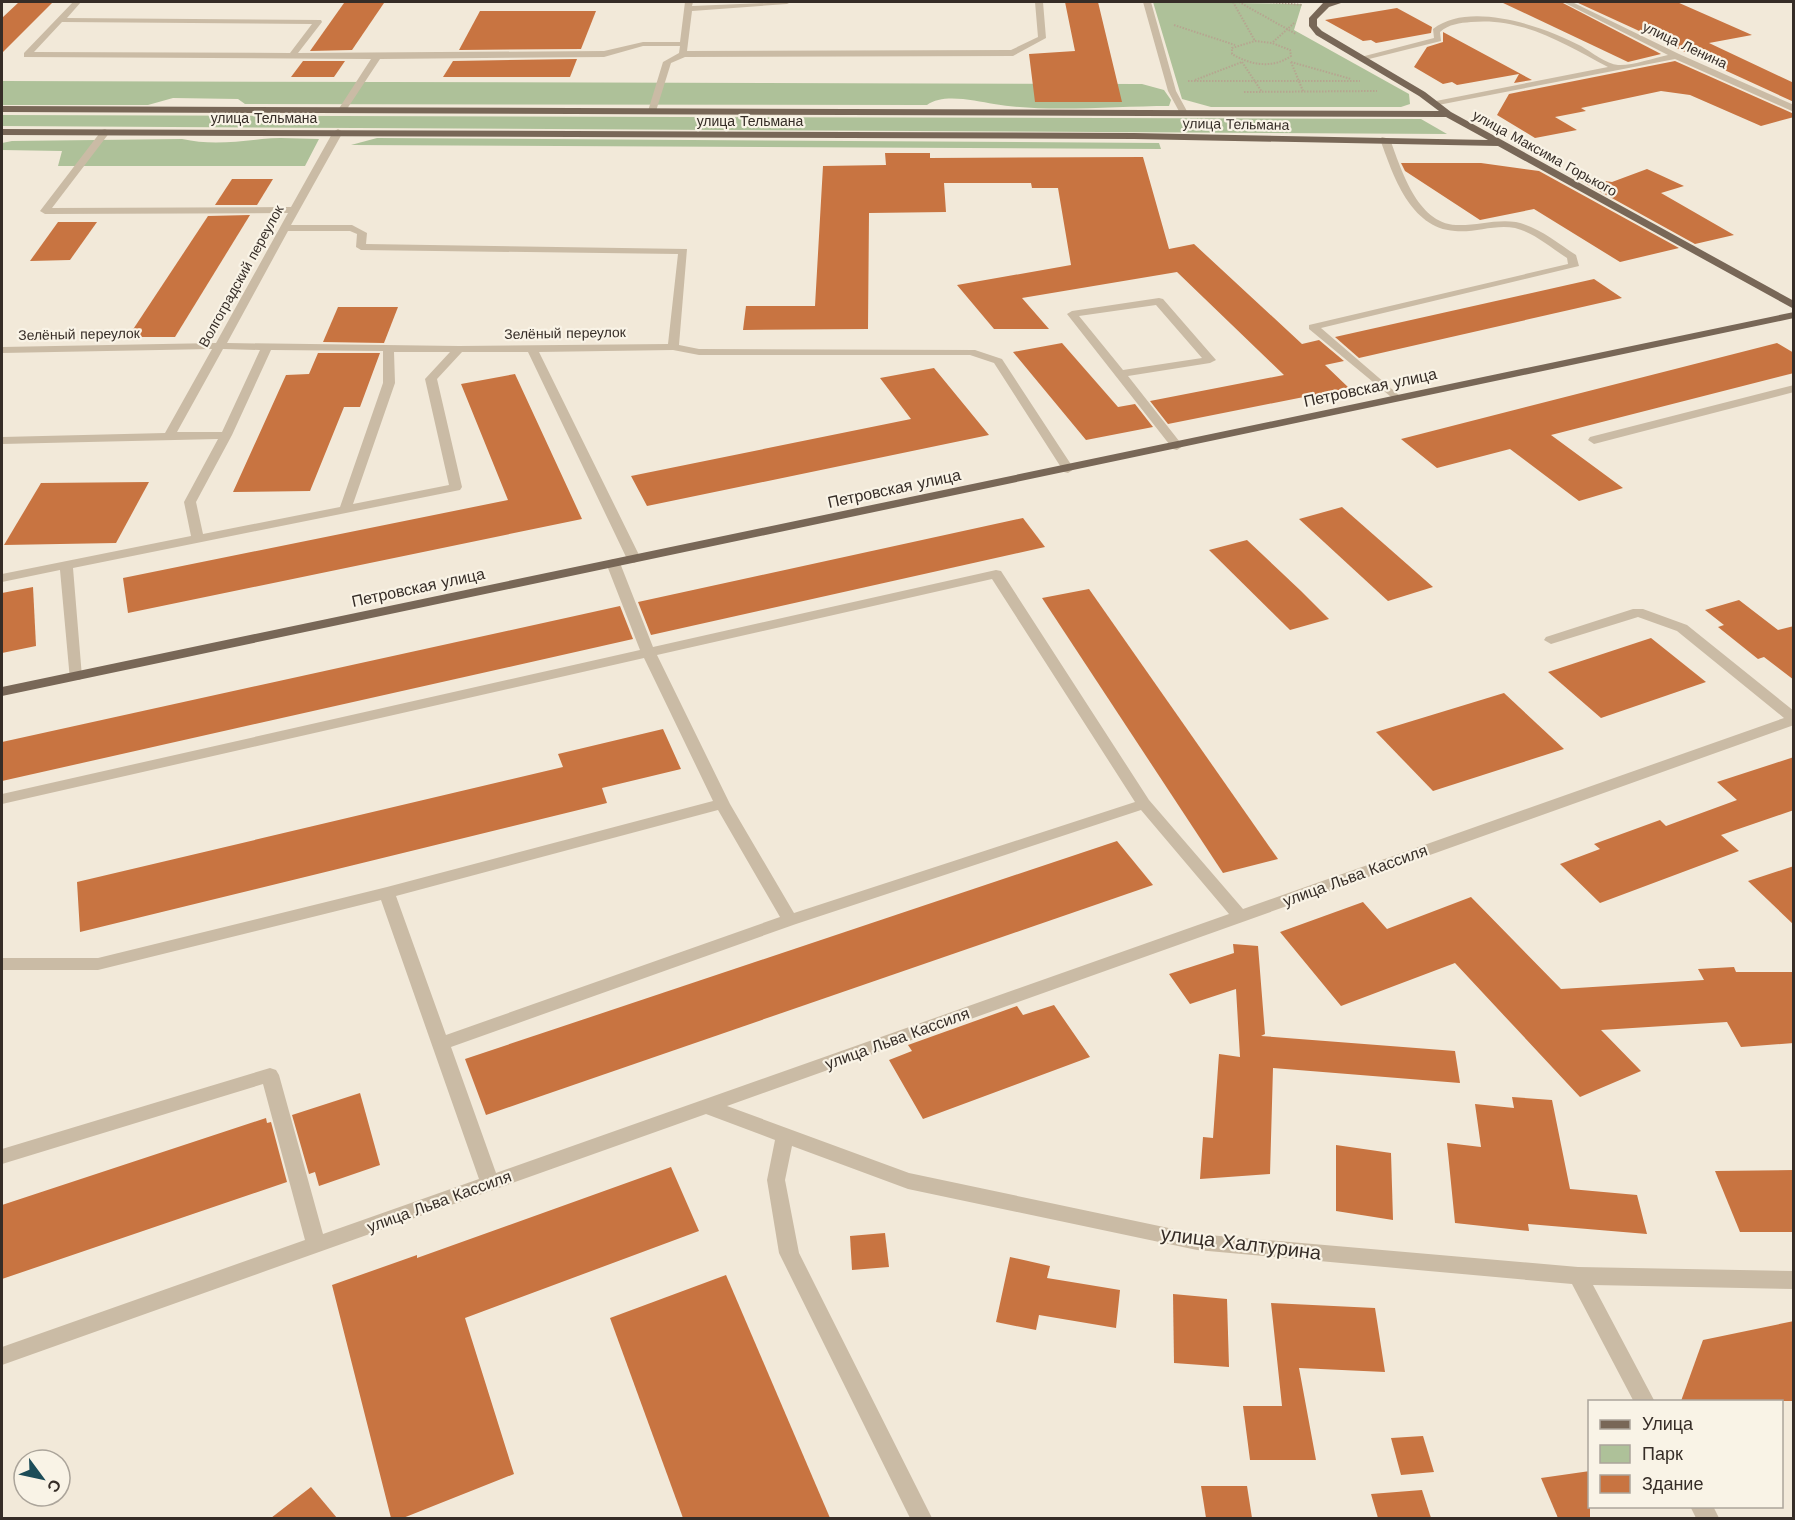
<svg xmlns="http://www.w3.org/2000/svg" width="1795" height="1520" viewBox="0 0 1795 1520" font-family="'Work Sans',sans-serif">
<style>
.green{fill:#aec199}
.building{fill:#c87441}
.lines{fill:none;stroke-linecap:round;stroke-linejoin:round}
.path{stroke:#b6a590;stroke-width:2;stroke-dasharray:1.5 1.5;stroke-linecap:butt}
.minor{fill:#cabba5;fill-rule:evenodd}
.major{fill:#786757;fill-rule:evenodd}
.labels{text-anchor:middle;stroke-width:4.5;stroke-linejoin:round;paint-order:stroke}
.far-street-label{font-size:14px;fill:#362d27;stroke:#f9f3e6}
.street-label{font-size:16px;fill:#362d27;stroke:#f9f3e6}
.near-street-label{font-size:20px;fill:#362d27;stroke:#f9f3e6}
</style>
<rect width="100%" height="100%" fill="#f2e9d9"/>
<g class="green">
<path d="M 1153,2 L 1302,4 L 1294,30 L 1409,94 L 1410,104 L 1401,107 L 1211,107 L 1182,99 Z"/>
<path d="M 2,81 L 1142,84 L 1164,90 L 1171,100 L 1169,106 C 1114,106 1047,113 994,104 C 975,101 943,93 927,105 L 245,104 L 238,99 L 173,98 L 148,105 L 2,105 Z"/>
<path d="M 2,115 L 1421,119 L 1447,134 L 2,126 Z"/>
<path d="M 377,138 L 1159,143 L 1161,149 L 351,145 Z"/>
<path d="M 182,139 C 209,145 235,142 262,139 C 280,137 300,139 319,139 L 305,166 L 58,166 L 62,151 L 2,150 L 2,143 L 12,141 Z"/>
</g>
<g class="building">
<path d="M 19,2 L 53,2 L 2,53 L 2,18 Z"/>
<path d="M 1065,2 L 1098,2 L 1122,102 L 1035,102 L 1029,54 L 1075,51 Z"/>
<path d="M 1501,2 L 1561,2 L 1661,54 L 1628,62 Z"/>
<path d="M 1576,2 L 1677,2 L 1752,35 L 1709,43 L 1794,83 L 1794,102 Z"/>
<path d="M 344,3 L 384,3 L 352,50 L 310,51 Z"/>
<path d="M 1397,8 L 1432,27 L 1431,33 L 1376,43 L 1371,40 L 1363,41 L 1325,20 Z"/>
<path d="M 480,11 L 596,11 L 581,49 L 459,50 Z"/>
<path d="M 1443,32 L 1521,74 L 1532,80 L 1514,83 L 1519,74 L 1457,85 L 1452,82 L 1443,84 L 1414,67 L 1427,47 L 1443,42 Z"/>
<path d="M 577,59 L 570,77 L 443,77 L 453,61 Z"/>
<path d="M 303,61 L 345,61 L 334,77 L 291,77 Z"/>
<path d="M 1675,61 L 1794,114 L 1794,117 L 1761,126 L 1690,95 L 1661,91 L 1581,108 L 1586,111 L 1555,117 L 1577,130 L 1535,138 L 1497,115 L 1509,94 Z"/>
<path d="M 885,153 L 930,153 L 930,158 L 1143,157 L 1169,249 L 1194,244 L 1302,344 L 1319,340 L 1344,361 L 1325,365 L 1349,388 L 1168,424 L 1150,401 L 1284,375 L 1177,272 L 1022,298 L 1049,329 L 994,329 L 957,285 L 1071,265 L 1058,188 L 1032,188 L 1031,183 L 944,183 L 946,212 L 869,213 L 868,329 L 743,330 L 746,306 L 815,306 L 823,166 L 886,165 Z"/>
<path d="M 1401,163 L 1481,163 L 1539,171 L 1679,248 L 1620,262 L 1534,209 L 1480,220 L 1405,171 Z"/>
<path d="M 1647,169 L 1684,186 L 1661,193 L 1734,235 L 1695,244 L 1572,176 L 1612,182 Z"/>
<path d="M 232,179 L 273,179 L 257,205 L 215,205 Z"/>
<path d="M 250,215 L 175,337 L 128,337 L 208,216 Z"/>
<path d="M 58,222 L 97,222 L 70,260 L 30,261 Z"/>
<path d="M 1594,279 L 1622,298 L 1359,358 L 1335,337 Z"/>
<path d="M 338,307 L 398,307 L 384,343 L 323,342 Z"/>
<path d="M 1062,343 L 1118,407 L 1135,404 L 1153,427 L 1086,440 L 1013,352 Z"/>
<path d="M 1777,343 L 1794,353 L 1794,373 L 1551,435 L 1623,488 L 1579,501 L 1510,449 L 1437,468 L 1401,439 Z"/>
<path d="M 318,353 L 380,353 L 360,407 L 344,407 L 310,491 L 233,492 L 286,375 L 309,374 Z"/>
<path d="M 934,368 L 989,435 L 647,506 L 631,476 L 911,419 L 880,378 Z"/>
<path d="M 515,374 L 582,519 L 128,613 L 123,578 L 508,500 L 461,384 Z"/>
<path d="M 149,482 L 116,543 L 4,545 L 41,483 Z"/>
<path d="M 1342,507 L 1433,587 L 1388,601 L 1299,519 Z"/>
<path d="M 1023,518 L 1045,547 L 651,635 L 638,602 Z"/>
<path d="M 1247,540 L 1301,591 L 1329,619 L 1290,630 L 1209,550 Z"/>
<path d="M 33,587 L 36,646 L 2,653 L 2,593 Z"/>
<path d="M 1089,589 L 1278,859 L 1223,873 L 1042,598 Z"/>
<path d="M 1739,600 L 1778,630 L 1794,626 L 1794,680 L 1764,657 L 1758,659 L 1718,627 L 1724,625 L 1705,610 Z"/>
<path d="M 620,606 L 633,639 L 2,781 L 2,742 Z"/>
<path d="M 1651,638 L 1706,682 L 1601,718 L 1548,672 Z"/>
<path d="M 1504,693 L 1564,749 L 1433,791 L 1376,732 Z"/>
<path d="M 663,729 L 681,769 L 602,788 L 607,803 L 80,932 L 77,882 L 563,767 L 558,754 Z"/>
<path d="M 1794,757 L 1794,810 L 1721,835 L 1739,851 L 1600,903 L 1560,864 L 1600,849 L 1594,844 L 1660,820 L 1666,826 L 1737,800 L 1717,782 Z"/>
<path d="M 1117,841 L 1153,885 L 486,1115 L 465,1059 Z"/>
<path d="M 1794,866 L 1794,925 L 1748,881 Z"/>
<path d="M 1471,897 L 1561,989 L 1704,980 L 1698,969 L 1734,967 L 1736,972 L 1794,972 L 1794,1043 L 1741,1047 L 1727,1022 L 1601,1030 L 1641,1071 L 1580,1097 L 1455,963 L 1341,1006 L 1280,932 L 1363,902 L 1387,929 Z"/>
<path d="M 1233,944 L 1258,946 L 1265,1034 L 1261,1036 L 1455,1051 L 1460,1083 L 1273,1068 L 1270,1174 L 1200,1179 L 1203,1137 L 1213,1138 L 1219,1054 L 1240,1057 L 1236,989 L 1190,1004 L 1169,974 L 1234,953 Z"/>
<path d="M 1054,1005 L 1090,1057 L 923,1119 L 889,1060 L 912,1051 L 908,1045 L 1017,1006 L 1023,1015 Z"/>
<path d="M 360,1093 L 380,1165 L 319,1186 L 315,1172 L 309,1174 L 292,1115 Z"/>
<path d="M 1512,1097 L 1552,1100 L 1570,1189 L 1637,1195 L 1647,1234 L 1528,1224 L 1529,1231 L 1455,1223 L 1447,1143 L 1481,1147 L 1475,1104 L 1514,1108 Z"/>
<path d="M 266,1118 L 267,1123 L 271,1122 L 287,1182 L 2,1279 L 2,1205 Z"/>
<path d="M 1336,1145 L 1391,1153 L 1393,1220 L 1336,1211 Z"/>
<path d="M 671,1167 L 699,1231 L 465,1318 L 514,1474 L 403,1518 L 391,1518 L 332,1285 L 417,1255 L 417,1258 Z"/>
<path d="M 1794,1170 L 1794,1232 L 1740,1232 L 1715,1171 Z"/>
<path d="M 885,1233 L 889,1267 L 852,1270 L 850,1236 Z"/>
<path d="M 1010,1257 L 1050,1266 L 1047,1278 L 1120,1290 L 1116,1328 L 1039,1315 L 1036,1330 L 996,1322 Z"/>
<path d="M 726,1275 L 830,1518 L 683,1518 L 610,1318 Z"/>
<path d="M 1173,1294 L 1227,1299 L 1229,1367 L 1174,1363 Z"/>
<path d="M 1271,1303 L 1375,1308 L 1385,1372 L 1299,1368 L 1316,1460 L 1250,1460 L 1243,1406 L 1282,1406 Z"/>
<path d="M 1794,1321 L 1794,1401 L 1681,1401 L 1703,1340 Z"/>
<path d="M 1423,1436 L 1434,1472 L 1401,1475 L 1391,1438 Z"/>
<path d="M 1590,1471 L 1590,1518 L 1558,1518 L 1541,1478 Z"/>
<path d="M 1201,1486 L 1247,1486 L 1252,1518 L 1206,1518 Z"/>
<path d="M 311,1487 L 337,1518 L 271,1518 Z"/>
<path d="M 1422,1490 L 1431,1518 L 1378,1518 L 1371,1494 Z"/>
</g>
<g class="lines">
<g class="path">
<path d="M 1233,2 L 1255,41"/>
<path d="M 1239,2 L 1296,34"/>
<path d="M 1270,2 L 1302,5"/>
<path d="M 1174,25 L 1235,45"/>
<path d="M 1255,41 L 1272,43 L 1290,50 L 1291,56 C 1273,69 1250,65 1232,54 L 1232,48 Z"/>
<path d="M 1273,42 L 1294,23"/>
<path d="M 1242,62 L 1262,92"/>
<path d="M 1291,62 L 1351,79"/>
<path d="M 1291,62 L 1303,91"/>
<path d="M 1195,80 L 1242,62"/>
<path d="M 1188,81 L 1360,81"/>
<path d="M 1244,92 L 1377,91"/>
</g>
<g class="minor">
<path d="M 73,2 L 81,2 L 67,18 L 321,20 L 322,22 L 298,53 L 604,51 L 643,42 L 680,42 L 685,2 L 693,2 L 692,6 L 791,2 L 787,4 L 692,11 L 687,51 L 1011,50 L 1038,37 L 1035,2 L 1043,2 L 1046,38 L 1013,56 L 685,57 L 671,63 L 656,111 L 652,114 L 648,111 L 663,62 L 679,53 L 680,46 L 643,46 L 604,57 L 380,59 L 345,112 L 342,113 L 338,110 L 371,59 L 24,57 L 24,53 ZM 62,22 L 312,24 L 290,53 L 34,52 Z"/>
<path d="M 1143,2 L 1151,2 L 1176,91 L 1188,113 L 1187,115 L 1181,115 L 1168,91 Z"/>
<path d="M 1563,2 L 1572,2 L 1679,54 L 1794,105 L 1794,112 L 1675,59 L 1433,106 L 1433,102 L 1436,101 L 1608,67 C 1564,44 1523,17 1471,22 C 1460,23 1449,24 1440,32 L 1441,41 L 1361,61 L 1357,58 L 1434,38 L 1433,29 C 1470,0 1545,27 1581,46 C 1591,52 1607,64 1618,65 C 1631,66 1654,58 1668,55 Z"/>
<path d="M 338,129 L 343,132 L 291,225 L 352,225 L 367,233 L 366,244 L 687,249 L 679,345 L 699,349 L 975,350 L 1002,359 L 1074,469 L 1068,473 L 1064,472 L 994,363 L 970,355 L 699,355 L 673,350 L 539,352 L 641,559 L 634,563 L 627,559 L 528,352 L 462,352 L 437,379 L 462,487 L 460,490 L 73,568 L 82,677 L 80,680 L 70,680 L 60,570 L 2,582 L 2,574 L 191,536 L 184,502 L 218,439 L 2,444 L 2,437 L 165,433 L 212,349 L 2,353 L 2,347 L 216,343 L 288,213 L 45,214 L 40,211 L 102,130 L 105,129 L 110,132 L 52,208 L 291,207 L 333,132 ZM 288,231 L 350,231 L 357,234 L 356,247 L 361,250 L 678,254 L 668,344 L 459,346 L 227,343 ZM 223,349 L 260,350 L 222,432 L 177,432 ZM 271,350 L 383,351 L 383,383 L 340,507 L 203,534 L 196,502 L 232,435 ZM 394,352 L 450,352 L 425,379 L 449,485 L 353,504 L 395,383 Z"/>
<path d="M 1382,137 L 1390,139 C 1401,169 1417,223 1456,225 C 1476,226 1495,219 1516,222 C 1539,227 1556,242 1576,255 L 1579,266 L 1321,328 L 1400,396 L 1400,400 L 1396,401 L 1309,329 L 1309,325 L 1568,264 L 1567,258 C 1551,248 1535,233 1515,228 C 1495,224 1475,233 1455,231 C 1410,228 1393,175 1380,139 Z"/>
<path d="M 1159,298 L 1163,299 L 1216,360 L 1210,363 L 1128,376 L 1183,446 L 1177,450 L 1173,449 L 1067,314 L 1072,311 ZM 1156,305 L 1202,358 L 1123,370 L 1079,316 Z"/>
<path d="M 1794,385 L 1794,392 L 1594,444 L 1588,440 L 1590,437 Z"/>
<path d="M 613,559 L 620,563 L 653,647 L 996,570 L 1001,571 L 1149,800 L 1243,909 L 1784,718 L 1677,631 L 1638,617 L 1551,644 L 1544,640 L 1546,637 L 1633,609 L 1643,609 L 1687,625 L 1794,711 L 1794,725 L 727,1106 L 909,1173 L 1197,1234 L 1578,1267 L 1794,1271 L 1794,1289 L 1593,1285 L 1655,1402 L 1634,1402 L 1572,1284 L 1197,1250 L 908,1189 L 792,1146 L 785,1180 L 799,1253 L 932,1518 L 910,1518 L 779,1253 L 767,1180 L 775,1140 L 706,1114 L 2,1365 L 2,1347 L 305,1240 L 263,1084 L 2,1164 L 2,1149 L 270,1068 L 276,1070 L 279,1075 L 323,1234 L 479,1179 L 381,900 L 98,970 L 2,970 L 2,958 L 98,958 L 387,887 L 713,801 L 644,658 L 2,804 L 2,794 L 640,650 L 606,563 ZM 992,579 L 1135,802 L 794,913 L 730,804 L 657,655 ZM 718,810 L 780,917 L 446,1035 L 396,896 ZM 1141,810 L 1229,914 L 496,1173 L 451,1047 L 796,924 Z"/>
<path d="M 1690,1506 L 1713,1506 L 1719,1518 L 1696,1518 Z"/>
</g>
<g class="major">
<path d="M 1331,2 L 1344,2 L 1329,7 L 1317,19 L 1317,26 L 1322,31 L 1425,92 L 1451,112 L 1794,301 L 1794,309 L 1498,146 L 1134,139 L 2,135 L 2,129 L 1134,133 L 1488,140 L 1446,117 L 2,112 L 2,106 L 1439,111 L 1419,96 L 1316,35 L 1309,26 L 1309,18 L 1323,3 Z"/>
<path d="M 1794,312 L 1794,318 L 2,696 L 2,687 Z"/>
</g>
</g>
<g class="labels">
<g class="far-street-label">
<text transform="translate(1685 45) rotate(25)" y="5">улица Ленина</text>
<text x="264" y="123">улица Тельмана</text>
<text x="750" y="126">улица Тельмана</text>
<text transform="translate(1236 124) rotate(1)" y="5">улица Тельмана</text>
<text transform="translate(1545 153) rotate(29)" y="5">улица Максима Горького</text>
<text transform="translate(241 276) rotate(-61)" y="5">Волгоградский переулок</text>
<text transform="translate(565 333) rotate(-1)" y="5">Зелёный переулок</text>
<text transform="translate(79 334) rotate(-1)" y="5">Зелёный переулок</text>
</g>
<g class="street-label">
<text transform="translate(1370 387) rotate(-12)" y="6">Петровская улица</text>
<text transform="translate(894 488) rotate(-12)" y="6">Петровская улица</text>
<text transform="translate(418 587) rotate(-12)" y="6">Петровская улица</text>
<text transform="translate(1355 875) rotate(-20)" y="6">улица Льва Кассиля</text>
<text transform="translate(897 1038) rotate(-20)" y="6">улица Льва Кассиля</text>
<text transform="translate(439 1201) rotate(-20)" y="6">улица Льва Кассиля</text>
</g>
<g class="near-street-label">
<text transform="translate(1241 1243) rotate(7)" y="7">улица Халтурина</text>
</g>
</g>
<rect width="1795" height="1520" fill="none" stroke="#362d27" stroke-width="6"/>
<rect x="1588" y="1400" width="195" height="108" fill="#f9f3e6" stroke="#aba49a" stroke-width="1.5"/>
<rect x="1600" y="1420" width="30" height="9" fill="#786757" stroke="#aba49a" stroke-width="1.5"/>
<text x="1642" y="1430" font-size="18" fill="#362d27">Улица</text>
<rect x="1600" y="1445" width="30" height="18" fill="#aec199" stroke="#aba49a" stroke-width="1.5"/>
<text x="1642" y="1460" font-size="18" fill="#362d27">Парк</text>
<rect x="1600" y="1475" width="30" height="18" fill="#c87441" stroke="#aba49a" stroke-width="1.5"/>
<text x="1642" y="1490" font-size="18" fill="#362d27">Здание</text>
<g transform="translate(42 1478) rotate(123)"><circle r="28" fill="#f9f3e6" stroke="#aba49a" stroke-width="1.5"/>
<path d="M0-4.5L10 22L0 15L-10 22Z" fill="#1c4c58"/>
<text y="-9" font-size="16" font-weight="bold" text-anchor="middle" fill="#362d27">С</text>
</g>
</svg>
